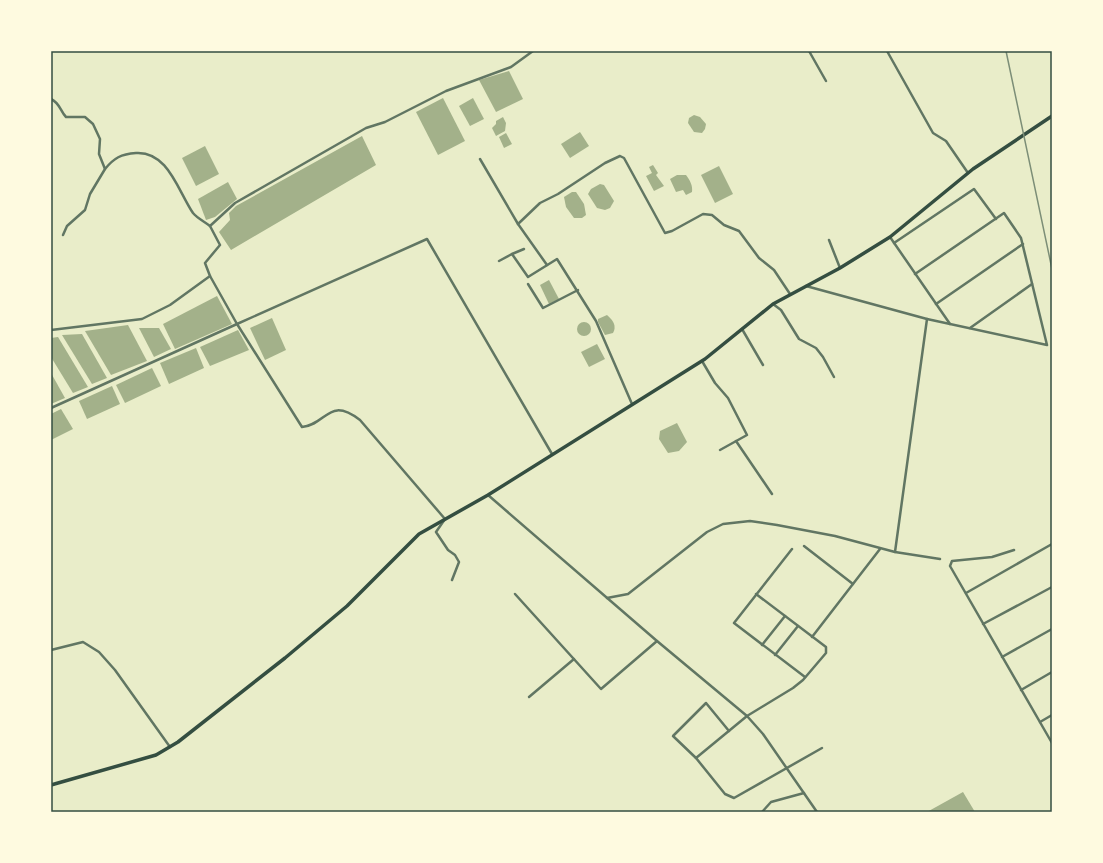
<svg xmlns="http://www.w3.org/2000/svg" width="1103" height="863" viewBox="0 0 1103 863" font-family="Karla,sans-serif">
<style>
.water{fill:#a3b18a}
.lines{fill:none;stroke-linecap:round;stroke-linejoin:round}
.minor{stroke:#617663;stroke-width:2.5}
.primary{stroke:#344e41;stroke-width:3.5}
.rail{stroke:#7c8e77;stroke-width:1.5}
.neatline{fill:none;stroke:#344e41;stroke-width:1.5}
</style>
<rect width="100%" height="100%" fill="#e9edc9"/>
<g class="water">
<path d="M 509,71 L 523,99 L 496,112 L 479,80 Z"/>
<path d="M 443,98 L 465,141 L 438,155 L 416,112 Z"/>
<path d="M 473,98 L 484,119 L 470,126 L 459,106 Z"/>
<path d="M 694,115 L 700,117 L 706,124 L 705,129 L 702,133 L 694,132 L 688,123 L 689,118 Z"/>
<path d="M 503,117 L 506,123 L 505,131 L 496,136 L 492,128 L 496,124 L 496,121 Z"/>
<path d="M 580,132 L 589,146 L 570,158 L 561,144 Z"/>
<path d="M 506,133 L 512,144 L 504,148 L 499,137 Z"/>
<path d="M 362,136 L 376,165 L 231,250 L 219,232 L 230,220 L 229,213 L 236,206 Z"/>
<path d="M 205,146 L 219,174 L 196,186 L 182,158 Z"/>
<path d="M 653,165 L 658,173 L 656,175 L 664,186 L 654,191 L 646,176 L 652,173 L 649,167 Z"/>
<path d="M 719,166 L 733,194 L 715,203 L 701,175 Z"/>
<path d="M 677,175 L 686,175 C 690,180 693,186 692,192 L 686,195 L 683,190 L 676,192 L 670,179 Z"/>
<path d="M 228,182 L 237,199 L 215,217 L 206,220 L 198,199 Z"/>
<path d="M 600,184 L 604,185 L 614,201 L 610,208 L 605,210 L 597,208 L 588,194 L 591,189 Z"/>
<path d="M 572,192 L 576,192 L 584,204 L 586,215 L 582,218 L 574,218 L 566,207 L 564,197 Z"/>
<path d="M 549,280 L 559,299 L 549,304 L 540,285 Z"/>
<path d="M 217,296 L 232,324 L 175,349 L 163,324 Z"/>
<path d="M 607,315 C 613,320 617,326 613,333 L 605,335 L 598,322 L 598,319 Z"/>
<path d="M 272,318 L 286,350 L 265,360 L 250,328 Z"/>
<circle cx="584" cy="329" r="7"/>
<path d="M 128,325 L 147,361 L 111,375 L 85,331 Z"/>
<path d="M 139,328 L 159,328 L 171,349 L 154,357 Z"/>
<path d="M 238,330 L 249,350 L 210,366 L 200,347 Z"/>
<path d="M 82,334 L 107,378 L 92,384 L 62,335 Z"/>
<path d="M 58,337 L 88,387 L 73,393 L 51,357 L 51,338 Z"/>
<path d="M 597,344 L 605,359 L 589,367 L 581,352 Z"/>
<path d="M 196,348 L 204,368 L 169,384 L 160,363 Z"/>
<path d="M 152,368 L 161,386 L 125,403 L 116,385 Z"/>
<path d="M 51,373 L 65,398 L 51,404 Z"/>
<path d="M 112,386 L 120,404 L 87,419 L 79,401 Z"/>
<path d="M 61,409 L 73,429 L 51,440 L 51,414 Z"/>
<path d="M 677,423 L 687,442 L 679,451 L 668,453 L 659,439 L 660,431 Z"/>
<path d="M 963,792 L 975,812 L 927,812 Z"/>
</g>
<g class="lines">
<g class="minor">
<path d="M 809,51 L 826,81"/>
<path d="M 887,51 L 933,133 L 946,141 L 968,173"/>
<path d="M 51,99 C 60,103 60,111 66,117 L 85,117 L 93,124 L 100,139 L 99,154 L 105,169 C 114,158 121,154 136,153 C 168,151 178,191 193,213 C 197,218 205,222 210,226 L 235,203 L 366,128 L 385,122 L 446,91 L 511,67 L 533,51"/>
<path d="M 480,159 L 518,224"/>
<path d="M 63,235 L 67,226 L 85,210 L 90,194 L 105,169"/>
<path d="M 890,237 L 950,324"/>
<path d="M 829,240 L 840,268"/>
<path d="M 894,243 L 974,189 L 996,219"/>
<path d="M 512,254 L 524,249"/>
<path d="M 499,261 L 512,254 L 528,277 L 557,259 L 596,321 L 632,404"/>
<path d="M 547,265 L 518,224 L 540,203 L 558,194 L 605,163 L 620,156 L 624,158 L 665,233 L 672,231 L 703,214 L 712,215 L 724,225 L 739,231 L 759,258 L 774,270 L 790,294"/>
<path d="M 915,274 L 1004,213 L 1021,238 L 1047,345 L 927,319"/>
<path d="M 210,276 L 237,324 L 427,239 L 552,454"/>
<path d="M 528,284 L 543,308 L 578,290"/>
<path d="M 806,286 L 927,319 L 895,552 L 940,559"/>
<path d="M 773,304 L 781,310 L 799,339 L 816,348 L 823,357 L 834,377"/>
<path d="M 936,304 L 1023,244"/>
<path d="M 970,328 L 1032,284"/>
<path d="M 742,329 L 763,365"/>
<path d="M 51,330 L 142,319 L 170,305 L 210,276 L 205,263 L 220,245 L 210,226"/>
<path d="M 702,361 L 715,383 L 728,398 L 747,435 L 720,450"/>
<path d="M 51,408 L 237,324 L 302,427 C 328,424 328,396 360,420 L 445,519 L 436,532 L 448,550 L 455,555 L 459,562 L 452,580"/>
<path d="M 736,441 L 772,494"/>
<path d="M 488,495 L 657,641 L 747,716 L 763,734 L 817,812"/>
<path d="M 804,546 L 853,584"/>
<path d="M 792,549 L 734,623 L 805,677"/>
<path d="M 1014,550 L 992,557 L 952,561 L 950,566 L 1052,743"/>
<path d="M 966,593 L 1052,544"/>
<path d="M 515,594 L 601,689 L 657,641"/>
<path d="M 756,594 L 826,647 L 826,653 L 803,680 L 793,688 L 747,716 L 696,758 L 725,794 L 734,798 L 822,748"/>
<path d="M 607,598 L 628,594 L 707,532 L 723,524 L 750,521 L 777,525 L 835,536 L 895,552"/>
<path d="M 983,624 L 1052,587"/>
<path d="M 812,637 L 880,549"/>
<path d="M 762,645 L 785,616"/>
<path d="M 51,650 L 83,642 L 99,652 L 115,670 L 170,747"/>
<path d="M 775,655 L 798,626"/>
<path d="M 1002,657 L 1052,629"/>
<path d="M 1021,690 L 1052,672"/>
<path d="M 529,697 L 574,659"/>
<path d="M 1040,722 L 1052,715"/>
<path d="M 696,758 L 673,736 L 706,703 L 729,731"/>
<path d="M 762,812 L 771,802 L 804,793"/>
</g>
<path class="primary" d="M 51,785 L 156,755 L 178,742 L 285,658 L 347,606 L 419,534 L 488,495 L 705,359 L 773,304 L 840,268 L 890,237 L 973,169 L 1052,116"/>
<path class="rail" d="M 1006,51 L 1052,269"/>
</g>
<rect width="1103" height="863" fill="none" stroke="#fefae0" stroke-width="104"/>
<rect x="52" y="52" width="999" height="759" class="neatline"/>
</svg>
